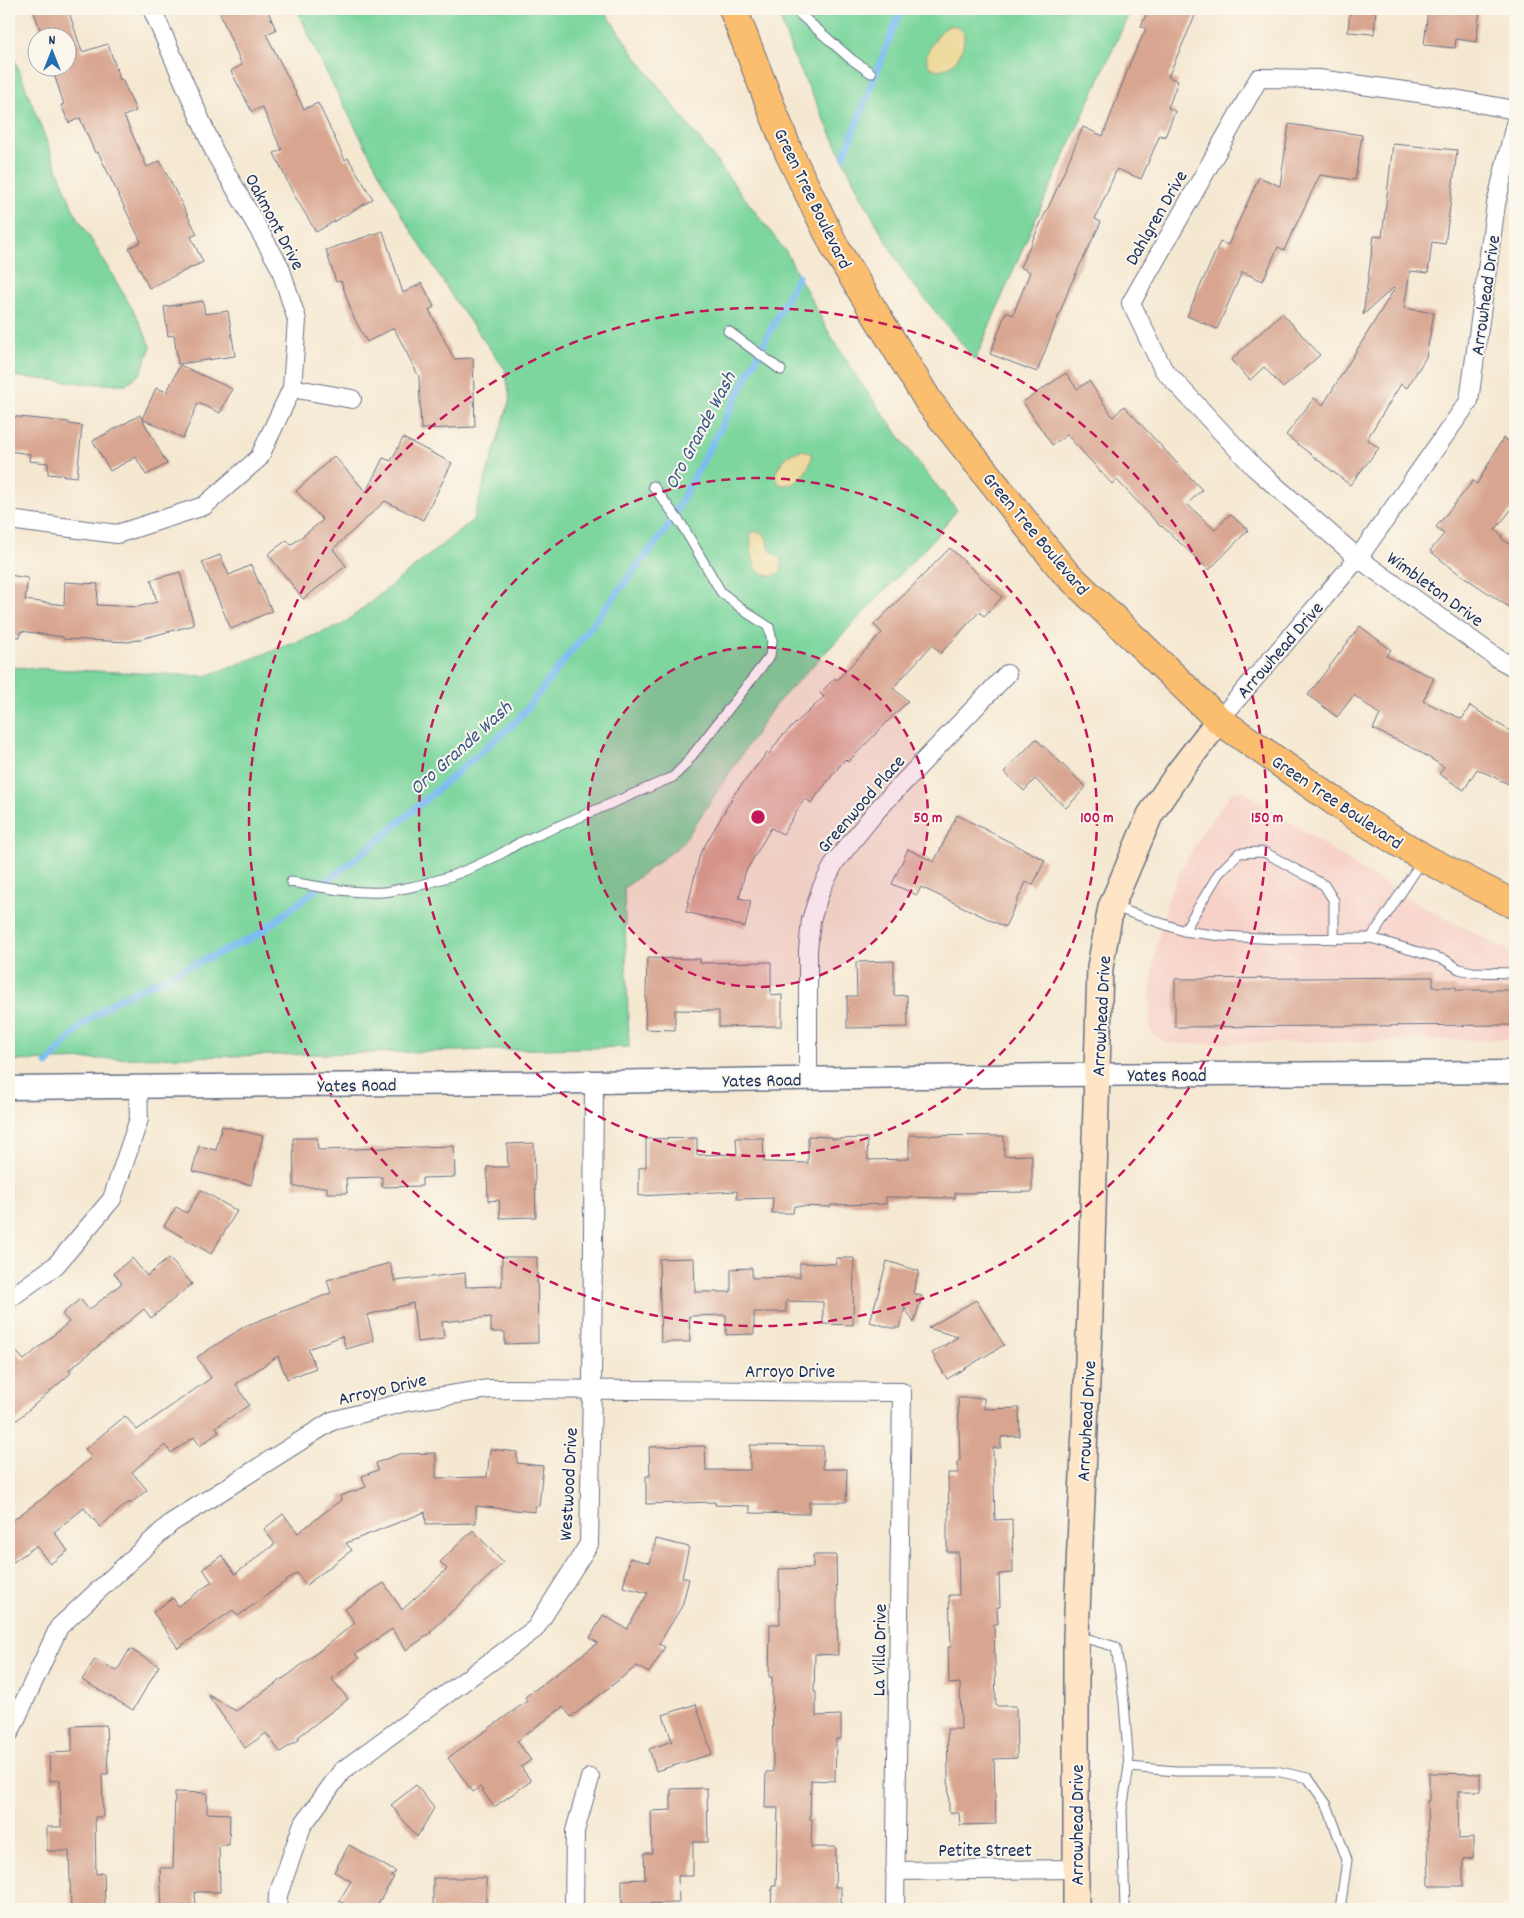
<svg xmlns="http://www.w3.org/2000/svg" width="1524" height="1918" viewBox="0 0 1524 1918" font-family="Dekko,sans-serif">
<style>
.built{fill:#f7d1c8}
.green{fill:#7cd69d;stroke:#4c827e}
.sand{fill:#eeda9e;stroke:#84847e}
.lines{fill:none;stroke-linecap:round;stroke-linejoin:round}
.stream{stroke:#7cbcf1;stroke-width:7}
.building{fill:#d8a590}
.service-casing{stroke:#677086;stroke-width:11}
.minor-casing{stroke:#677086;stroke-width:20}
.tertiary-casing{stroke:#677086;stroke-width:25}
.secondary-casing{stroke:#677086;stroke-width:28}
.primary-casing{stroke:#677086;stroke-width:30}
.service{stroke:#fff;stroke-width:9}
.minor{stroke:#fff;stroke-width:18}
.tertiary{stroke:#fff;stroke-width:22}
.secondary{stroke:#fde5c5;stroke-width:25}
.primary{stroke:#fbbd6e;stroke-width:28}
.ring{fill:none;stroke:#c2185b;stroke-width:2.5;stroke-dasharray:9 6}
.labels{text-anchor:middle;stroke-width:4;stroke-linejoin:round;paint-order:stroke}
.street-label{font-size:19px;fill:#1b2f5e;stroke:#fbf7ec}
.water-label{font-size:20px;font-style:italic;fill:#38598a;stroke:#fbf7ec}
.centre{fill:#c2185b;stroke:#fbf7ec;stroke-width:2.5}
.ring-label{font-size:15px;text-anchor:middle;font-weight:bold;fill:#c2185b;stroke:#fbf7ec;stroke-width:4;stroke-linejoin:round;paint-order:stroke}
</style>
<rect width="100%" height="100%" fill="#fbf7ec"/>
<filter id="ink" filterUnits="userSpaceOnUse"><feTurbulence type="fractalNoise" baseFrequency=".02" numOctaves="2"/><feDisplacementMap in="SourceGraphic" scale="10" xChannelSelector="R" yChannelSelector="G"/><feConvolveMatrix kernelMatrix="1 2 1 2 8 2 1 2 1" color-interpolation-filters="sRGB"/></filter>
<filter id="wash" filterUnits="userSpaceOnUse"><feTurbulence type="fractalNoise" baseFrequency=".0096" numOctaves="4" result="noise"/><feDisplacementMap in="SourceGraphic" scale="20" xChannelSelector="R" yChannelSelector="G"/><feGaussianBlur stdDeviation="1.12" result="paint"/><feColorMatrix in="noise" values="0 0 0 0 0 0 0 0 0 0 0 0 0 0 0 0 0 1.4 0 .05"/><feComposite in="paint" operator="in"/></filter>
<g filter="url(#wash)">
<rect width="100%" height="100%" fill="#f5e8d1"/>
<path class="built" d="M 1239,791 L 1244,791 L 1366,873 L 1429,910 L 1515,954 L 1515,1039 L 1186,1044 L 1165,1043 L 1153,1034 L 1150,1027 L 1150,995 L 1156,949 L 1168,899 L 1180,871 L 1203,831 L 1232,792 Z"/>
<g class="green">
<path d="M 297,9 L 603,9 L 633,53 L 786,252 L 828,331 L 858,379 L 922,468 L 957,510 L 932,541 L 774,706 L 682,844 L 624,888 L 629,1047 L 9,1061 L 9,667 L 206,676 L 342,625 L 473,520 L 510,399 L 505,369 L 455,301 L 400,212 L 322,64 Z"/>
<path d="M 777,9 L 1131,9 L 1028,236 L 975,360 L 907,277 L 862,198 L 792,53 Z"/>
<path d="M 9,45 L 73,209 L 136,315 L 151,347 L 140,374 L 126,384 L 92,384 L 9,376 Z"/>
</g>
<g class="sand">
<path d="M 952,25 L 958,27 L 964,33 C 966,82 905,79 935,40 C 939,33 945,27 952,25 Z"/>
<path d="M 803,450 L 809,452 L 812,456 C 809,471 796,490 779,484 L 775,475 C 780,461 788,453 803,450 Z"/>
<path d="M 756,531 C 767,533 766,538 769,547 C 771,555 783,555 782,565 C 782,580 762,578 756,568 C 751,558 750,544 751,533 Z"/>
</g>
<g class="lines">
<g class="stream">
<path d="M 844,156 L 901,9"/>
<path d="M 47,1064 L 83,1024 L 116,1000 L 256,936 L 367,850 L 518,720 L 665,531 L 728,414 L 798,276"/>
</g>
</g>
<g id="blocks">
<g class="building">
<path d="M 33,9 L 68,9 L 82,52 L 108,44 L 120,80 L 122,79 L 136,111 L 124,116 L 147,167 L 160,161 L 197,234 L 191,237 L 203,262 L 149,288 L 129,248 L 141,242 L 98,152 L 95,153 L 80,118 L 69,123 L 61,105 L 64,104 L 52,68 L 68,68 L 68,38 L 43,38 Z"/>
<path d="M 218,9 L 267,9 L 276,30 L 266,34 L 304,109 L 318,103 L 345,160 L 348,158 L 373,199 L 316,232 L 293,193 L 274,153 L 282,150 L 262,107 L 252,112 L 231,71 L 242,65 Z"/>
<path d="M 1149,9 L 1198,9 L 1168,77 L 1178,81 L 1168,108 L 1175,111 L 1165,137 L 1160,135 L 1141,179 L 1117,169 L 1095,219 L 1101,222 L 1070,286 L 1037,372 L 990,354 L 1006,312 L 1013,315 L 1030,272 L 1020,267 L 1055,193 L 1083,127 L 1103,136 L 1130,63 L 1146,29 L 1141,26 Z"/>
<path d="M 1350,9 L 1376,9 L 1374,34 L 1348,32 Z"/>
<path d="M 1428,9 L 1480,9 L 1476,42 L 1456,39 L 1455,48 L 1424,45 Z"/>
<path d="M 1289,124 L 1362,135 L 1355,180 L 1320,175 L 1284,250 L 1278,247 L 1263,281 L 1242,272 L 1217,329 L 1187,316 L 1220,242 L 1228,245 L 1259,177 L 1280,186 Z"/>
<path d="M 1393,144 L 1457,150 L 1453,184 L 1445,244 L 1432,242 L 1428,273 L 1410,271 L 1404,308 L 1434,313 L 1426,357 L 1407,388 L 1401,384 L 1367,439 L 1379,448 L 1350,485 L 1286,435 L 1314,398 L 1323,405 L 1395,288 L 1394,287 L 1363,315 L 1374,236 L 1382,237 Z"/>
<path d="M 383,231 L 403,293 L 422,283 L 434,307 L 429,310 L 454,359 L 473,358 L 475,427 L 421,429 L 419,377 L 394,328 L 367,342 L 353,316 L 341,281 L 336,282 L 326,250 Z"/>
<path d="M 203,301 L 205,314 L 228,311 L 235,356 L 178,364 L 174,335 L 168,336 L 164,307 Z"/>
<path d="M 1282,313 L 1320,355 L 1283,388 L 1264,367 L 1250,380 L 1231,360 Z"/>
<path d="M 180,365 L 232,389 L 220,413 L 198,403 L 183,438 L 142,419 L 156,388 L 167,392 Z"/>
<path d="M 1066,373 L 1077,389 L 1089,381 L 1113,417 L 1124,406 L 1202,490 L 1187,504 L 1215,530 L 1230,514 L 1248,530 L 1209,570 L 1162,526 L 1161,527 L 1117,480 L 1112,484 L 1067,435 L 1052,445 L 1023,402 Z"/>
<path d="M 140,415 L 167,464 L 146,475 L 136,457 L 110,471 L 93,441 Z"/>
<path d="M 9,416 L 69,422 L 69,424 L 82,426 L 77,477 L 48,474 L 48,463 L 29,461 L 30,454 L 9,451 Z"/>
<path d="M 403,438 L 452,463 L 423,520 L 385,501 L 333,549 L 346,566 L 303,599 L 268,554 L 287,540 L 291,545 L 323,520 L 296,491 L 334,456 L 366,492 L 383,458 L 391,461 Z"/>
<path d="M 1503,438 L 1515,444 L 1515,505 L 1495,530 L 1502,536 L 1501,538 L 1515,548 L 1515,611 L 1454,570 L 1430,551 L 1444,534 L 1436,527 L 1473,481 L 1477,484 Z"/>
<path d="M 950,548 L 1002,597 L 984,616 L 979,612 L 941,653 L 932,645 L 893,688 L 908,701 L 848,762 L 845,759 L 811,803 L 805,798 L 783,834 L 771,828 L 745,873 L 739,898 L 751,901 L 745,927 L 686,912 L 700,854 L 735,793 L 767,753 L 769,754 L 781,737 L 824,697 L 820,693 L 835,678 L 837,680 L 882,633 L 874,625 Z"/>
<path d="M 220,555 L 229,575 L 251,565 L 272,611 L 231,629 L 202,562 Z"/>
<path d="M 180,572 L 194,625 L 129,642 L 63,639 L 63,637 L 21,631 L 20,637 L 9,637 L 9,575 L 28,578 L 25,600 L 64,605 L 65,582 L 98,584 L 97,605 L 137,607 L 157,602 L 151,580 Z"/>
<path d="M 1360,626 L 1391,650 L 1386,656 L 1434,678 L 1423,701 L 1462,719 L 1470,706 L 1515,734 L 1515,787 L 1477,769 L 1464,790 L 1439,774 L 1444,767 L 1417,750 L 1373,729 L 1380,715 L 1354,695 L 1337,717 L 1308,695 Z"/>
<path d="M 1036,739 L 1086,787 L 1066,808 L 1035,779 L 1024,791 L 1004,772 Z"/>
<path d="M 957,815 L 1045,860 L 1033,885 L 1026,882 L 1005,927 L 921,887 L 917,895 L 892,884 L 908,849 L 934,862 Z"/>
<path d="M 647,958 L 700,959 L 700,963 L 771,962 L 771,996 L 782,995 L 782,1026 L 719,1027 L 719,1011 L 675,1010 L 675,1030 L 645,1029 Z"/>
<path d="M 894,961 L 894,996 L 907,995 L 908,1027 L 847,1028 L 847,996 L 857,996 L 856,962 Z"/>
<path d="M 1433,977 L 1433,987 L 1456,987 L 1456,990 L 1515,990 L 1515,1025 L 1175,1027 L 1175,979 Z"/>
<path d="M 222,1126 L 263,1136 L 251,1185 L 192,1171 L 199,1146 L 216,1150 Z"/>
<path d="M 909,1135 L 1004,1136 L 1004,1156 L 1032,1155 L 1032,1192 L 955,1193 L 955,1198 L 886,1197 L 886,1204 L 831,1205 L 831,1207 L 794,1206 L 793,1213 L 772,1213 L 773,1198 L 737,1199 L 737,1191 L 639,1196 L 639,1168 L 646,1167 L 646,1139 L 697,1138 L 697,1155 L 737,1154 L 736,1138 L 763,1138 L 764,1162 L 808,1163 L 808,1136 L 832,1137 L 832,1139 L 867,1138 L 868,1160 L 909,1159 Z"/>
<path d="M 293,1138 L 317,1138 L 318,1150 L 454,1146 L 455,1177 L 422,1178 L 422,1186 L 382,1187 L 382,1177 L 346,1178 L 347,1193 L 327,1193 L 327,1187 L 294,1187 Z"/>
<path d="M 534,1143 L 536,1217 L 500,1218 L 499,1200 L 488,1201 L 487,1167 L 508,1167 L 507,1144 Z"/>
<path d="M 201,1190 L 237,1211 L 211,1254 L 164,1226 L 176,1207 L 187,1213 Z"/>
<path d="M 502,1257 L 537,1257 L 538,1343 L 505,1344 L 505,1332 L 491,1332 L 491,1317 L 442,1322 L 444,1339 L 417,1342 L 413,1303 L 367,1315 L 374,1341 L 346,1349 L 342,1336 L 308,1349 L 316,1368 L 287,1379 L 278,1356 L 236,1384 L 249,1405 L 216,1427 L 219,1432 L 200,1446 L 194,1437 L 171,1453 L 165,1445 L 132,1472 L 147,1490 L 130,1504 L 129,1502 L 100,1527 L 84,1508 L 54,1532 L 68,1551 L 50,1564 L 36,1546 L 9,1565 L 9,1523 L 43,1498 L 92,1457 L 85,1449 L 125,1416 L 137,1430 L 211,1378 L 197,1357 L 245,1326 L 331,1293 L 327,1280 L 390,1263 L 395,1281 L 465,1273 L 466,1287 L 502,1286 Z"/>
<path d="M 132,1258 L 147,1276 L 169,1258 L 192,1284 L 151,1318 L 144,1309 L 69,1370 L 71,1373 L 9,1427 L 9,1344 L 24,1360 L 69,1322 L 62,1314 L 80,1299 L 89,1310 L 122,1283 L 114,1273 Z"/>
<path d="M 694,1258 L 695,1292 L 731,1292 L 731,1269 L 752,1268 L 752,1278 L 800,1277 L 800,1263 L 836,1264 L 836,1258 L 854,1258 L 853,1325 L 823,1324 L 823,1302 L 786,1301 L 786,1312 L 754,1312 L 754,1334 L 726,1335 L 726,1315 L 689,1316 L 690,1342 L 661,1342 L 659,1259 Z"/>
<path d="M 887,1261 L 919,1271 L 913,1293 L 922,1296 L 914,1323 L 905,1308 L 899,1328 L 892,1328 L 870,1322 Z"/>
<path d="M 976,1300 L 1004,1345 L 947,1379 L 932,1353 L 958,1337 L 928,1328 Z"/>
<path d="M 958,1398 L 984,1398 L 984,1409 L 1019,1408 L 1020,1436 L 1001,1437 L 1001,1448 L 993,1448 L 995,1520 L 1012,1519 L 1013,1573 L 999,1574 L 1000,1607 L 997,1607 L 998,1624 L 994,1624 L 996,1706 L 1016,1706 L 1017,1758 L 994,1759 L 996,1824 L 960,1825 L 959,1813 L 949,1813 L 947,1729 L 961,1729 L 960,1683 L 949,1684 L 948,1647 L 951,1647 L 949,1595 L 959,1595 L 958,1552 L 947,1552 L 947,1521 L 949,1521 L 948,1473 L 958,1473 L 958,1461 L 960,1461 Z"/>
<path d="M 750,1445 L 823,1446 L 823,1469 L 847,1469 L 846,1502 L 809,1502 L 809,1514 L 750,1513 L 750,1506 L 715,1505 L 715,1502 L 646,1504 L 646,1476 L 650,1476 L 649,1447 L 705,1446 L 706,1470 L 750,1470 Z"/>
<path d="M 490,1449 L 517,1452 L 517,1463 L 543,1466 L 539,1506 L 535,1506 L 535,1512 L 476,1506 L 476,1523 L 426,1524 L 425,1512 L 346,1543 L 352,1550 L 306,1585 L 297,1573 L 238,1616 L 233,1610 L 178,1648 L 153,1612 L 173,1598 L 178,1606 L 212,1582 L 203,1569 L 222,1555 L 235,1574 L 275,1544 L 264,1529 L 283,1514 L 298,1533 L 341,1500 L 340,1496 L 366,1487 L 362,1476 L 378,1470 L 376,1463 L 399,1454 L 436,1453 L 436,1478 L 487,1477 Z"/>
<path d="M 473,1530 L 503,1563 L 430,1632 L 431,1633 L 406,1650 L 392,1629 L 355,1654 L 359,1658 L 332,1679 L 348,1699 L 298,1737 L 300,1739 L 280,1752 L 266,1733 L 245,1748 L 208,1695 L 236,1711 L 291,1673 L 355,1623 L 345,1609 L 384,1583 L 402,1610 L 447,1569 L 440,1562 Z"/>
<path d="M 656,1539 L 689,1547 L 682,1577 L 689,1579 L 682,1606 L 659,1644 L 665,1647 L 649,1673 L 637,1666 L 571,1717 L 563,1707 L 517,1741 L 531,1760 L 521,1767 L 531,1781 L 494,1807 L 480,1787 L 473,1792 L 448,1758 L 527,1701 L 525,1697 L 598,1643 L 590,1638 L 603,1615 L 627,1629 L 648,1593 L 623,1587 L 630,1558 L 650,1563 Z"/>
<path d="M 813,1555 L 836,1555 L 838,1655 L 815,1654 L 814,1692 L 816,1692 L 816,1716 L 841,1715 L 841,1739 L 836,1739 L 835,1781 L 811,1780 L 810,1819 L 812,1819 L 811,1847 L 836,1847 L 835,1887 L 841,1887 L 841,1909 L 771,1909 L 772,1886 L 776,1886 L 778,1808 L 765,1808 L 766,1772 L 773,1772 L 772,1677 L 769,1677 L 770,1624 L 780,1624 L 779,1569 L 813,1568 Z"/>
<path d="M 130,1649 L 159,1666 L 133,1710 L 82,1680 L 95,1659 L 117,1671 Z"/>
<path d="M 696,1704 L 712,1754 L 656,1771 L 649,1749 L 672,1741 L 663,1715 Z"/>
<path d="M 106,1725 L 108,1774 L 102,1774 L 103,1817 L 95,1817 L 96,1874 L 104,1873 L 105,1909 L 71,1909 L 69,1851 L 47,1851 L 47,1827 L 61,1827 L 60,1780 L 50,1781 L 49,1753 L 72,1752 L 72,1726 Z"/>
<path d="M 1429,1773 L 1480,1774 L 1480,1791 L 1458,1791 L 1459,1839 L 1473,1838 L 1473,1858 L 1463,1859 L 1463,1886 L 1429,1886 L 1427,1801 L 1429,1801 Z"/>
<path d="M 416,1785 L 434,1808 L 417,1837 L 391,1805 Z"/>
<path d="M 707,1788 L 708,1842 L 693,1842 L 693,1876 L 678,1876 L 679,1903 L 622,1904 L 622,1880 L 645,1879 L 644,1853 L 652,1853 L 651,1811 L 671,1810 L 671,1789 Z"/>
<path d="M 175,1792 L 207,1793 L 207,1813 L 230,1814 L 229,1845 L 219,1845 L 220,1892 L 195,1892 L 196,1909 L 162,1909 L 160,1868 L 173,1868 Z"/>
<path d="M 349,1845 L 396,1872 L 390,1877 L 394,1877 L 375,1909 L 353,1909 L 339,1901 L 351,1881 L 334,1872 Z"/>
<rect x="433" y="1878" width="53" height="31"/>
</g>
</g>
</g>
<g filter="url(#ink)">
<use href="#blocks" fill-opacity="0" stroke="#677086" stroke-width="1"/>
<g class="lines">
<defs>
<g id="service">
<path d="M 794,9 L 851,59 L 871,73"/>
<path d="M 728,331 L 781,370"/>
<path d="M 291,882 C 321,887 353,894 383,892 C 390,892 398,889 406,888 C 447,880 484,865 519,843 L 673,777 L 684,766 L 770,656 L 772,641 L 769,627 L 746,612 L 721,592 L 682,525 L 653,486"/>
<path d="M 1114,907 L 1184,931 L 1221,936 L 1279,939 L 1371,938 L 1445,960 L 1459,969 L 1472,972 L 1515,973"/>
<path d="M 1184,931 L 1219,873 L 1239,853 L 1264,852 L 1324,885 L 1334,901 L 1334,939"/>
<path d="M 1371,938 L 1422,861"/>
<path d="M 1078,1636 L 1116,1647 L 1124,1702 L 1129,1767 L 1176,1771 L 1276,1771 L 1308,1778 L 1327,1805 L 1347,1860 L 1340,1909"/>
<path d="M 1125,1909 L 1122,1810 L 1129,1767"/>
</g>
<g id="minor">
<path d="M 1515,110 L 1433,95 L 1319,79 L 1259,78 L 1131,303 L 1163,369 L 1255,468 L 1358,558 L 1497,658 L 1515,668"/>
<path d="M 292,388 L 352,399"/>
<path d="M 9,520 L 117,534 L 204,506 L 259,458 L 292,388 L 297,320 L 280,267 L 215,153 L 152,9"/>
<path d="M 1219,720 L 1358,558 L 1469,401 L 1496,204 L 1515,124"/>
<path d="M 808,1079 L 808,950 L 811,920 L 821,889 L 835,862 L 878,809 L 1007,674"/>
<path d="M 9,1299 L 56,1265 L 112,1199 L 139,1119 L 138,1086"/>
<path d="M 9,1734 L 59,1627 L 171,1523 L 332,1421 L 405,1402 L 489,1389 L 902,1392 L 895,1909"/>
<path d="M 895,1871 L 1076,1869"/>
<path d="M 277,1909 L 278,1895 L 302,1826 L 342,1771 L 535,1629 L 589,1544 L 592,1390 L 594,1082"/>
<path d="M 574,1909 L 575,1831 L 590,1778"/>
</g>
<path id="tertiary" d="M 9,1088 L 594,1082 L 1053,1075 L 1515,1072"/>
<path id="secondary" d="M 1076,1909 L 1076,1636 L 1090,1313 L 1100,967 L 1111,907 L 1150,815 L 1179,772 L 1219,720"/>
<path id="primary" d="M 733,9 L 789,153 L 836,249 L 929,402 L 1063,570 L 1219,720 L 1354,815 L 1424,858 L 1515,905"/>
</defs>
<use href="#service" class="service-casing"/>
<use href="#minor" class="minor-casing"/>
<use href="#tertiary" class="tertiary-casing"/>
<use href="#secondary" class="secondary-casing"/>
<use href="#primary" class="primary-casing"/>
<use href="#service" class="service"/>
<use href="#minor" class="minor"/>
<use href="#tertiary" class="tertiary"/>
<use href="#secondary" class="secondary"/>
<use href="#primary" class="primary"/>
</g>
</g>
<circle cx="758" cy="817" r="170" fill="#c2185b" fill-opacity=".12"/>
<g class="ring">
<circle cx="758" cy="817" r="170"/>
<circle cx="758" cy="817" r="339"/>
<circle cx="758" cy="817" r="509"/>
</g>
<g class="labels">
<g class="street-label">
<text transform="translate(814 198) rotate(64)" y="7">Green Tree Boulevard</text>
<text transform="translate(1155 217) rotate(-60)" y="7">Dahlgren Drive</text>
<text transform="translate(276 221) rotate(62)" y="7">Oakmont Drive</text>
<text transform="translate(1484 295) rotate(-82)" y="7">Arrowhead Drive</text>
<text transform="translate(1037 533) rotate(50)" y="7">Green Tree Boulevard</text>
<text transform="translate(1436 588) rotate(36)" y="7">Wimbleton Drive</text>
<text transform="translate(1279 649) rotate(-49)" y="7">Arrowhead Drive</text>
<text transform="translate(1338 801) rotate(34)" y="7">Green Tree Boulevard</text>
<text transform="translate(860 803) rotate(-49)" y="7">Greenwood Place</text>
<text transform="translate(1100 1016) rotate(-87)" y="7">Arrowhead Drive</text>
<text x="1167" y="1081">Yates Road</text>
<text transform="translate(762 1079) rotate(-1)" y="7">Yates Road</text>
<text transform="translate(357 1084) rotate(-1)" y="7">Yates Road</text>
<text x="790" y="1377">Arroyo Drive</text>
<text transform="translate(382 1388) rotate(-13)" y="7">Arroyo Drive</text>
<text transform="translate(1085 1421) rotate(-87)" y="7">Arrowhead Drive</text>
<text transform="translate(567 1484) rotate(-87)" y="7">Westwood Drive</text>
<text transform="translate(878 1650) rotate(-89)" y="7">La Villa Drive</text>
<text transform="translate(1076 1825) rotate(-90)" y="7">Arrowhead Drive</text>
<text x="985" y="1856">Petite Street</text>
</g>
<g class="water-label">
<text transform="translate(699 430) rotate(-62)" y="7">Oro Grande Wash</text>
<text transform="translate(460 747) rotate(-42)" y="7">Oro Grande Wash</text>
</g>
</g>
<circle cx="758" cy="817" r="8" class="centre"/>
<g class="ring-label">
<text x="928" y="822">50 m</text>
<text x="1097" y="822">100 m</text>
<text x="1267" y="822">150 m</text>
</g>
<rect width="1524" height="1918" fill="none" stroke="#fbf7ec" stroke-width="30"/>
<g transform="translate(52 52)"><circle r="24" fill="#fbf7ec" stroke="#a1a7b3"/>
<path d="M0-4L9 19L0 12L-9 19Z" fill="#1f6fb2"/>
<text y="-8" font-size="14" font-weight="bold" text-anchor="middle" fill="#1b2f5e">N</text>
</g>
</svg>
